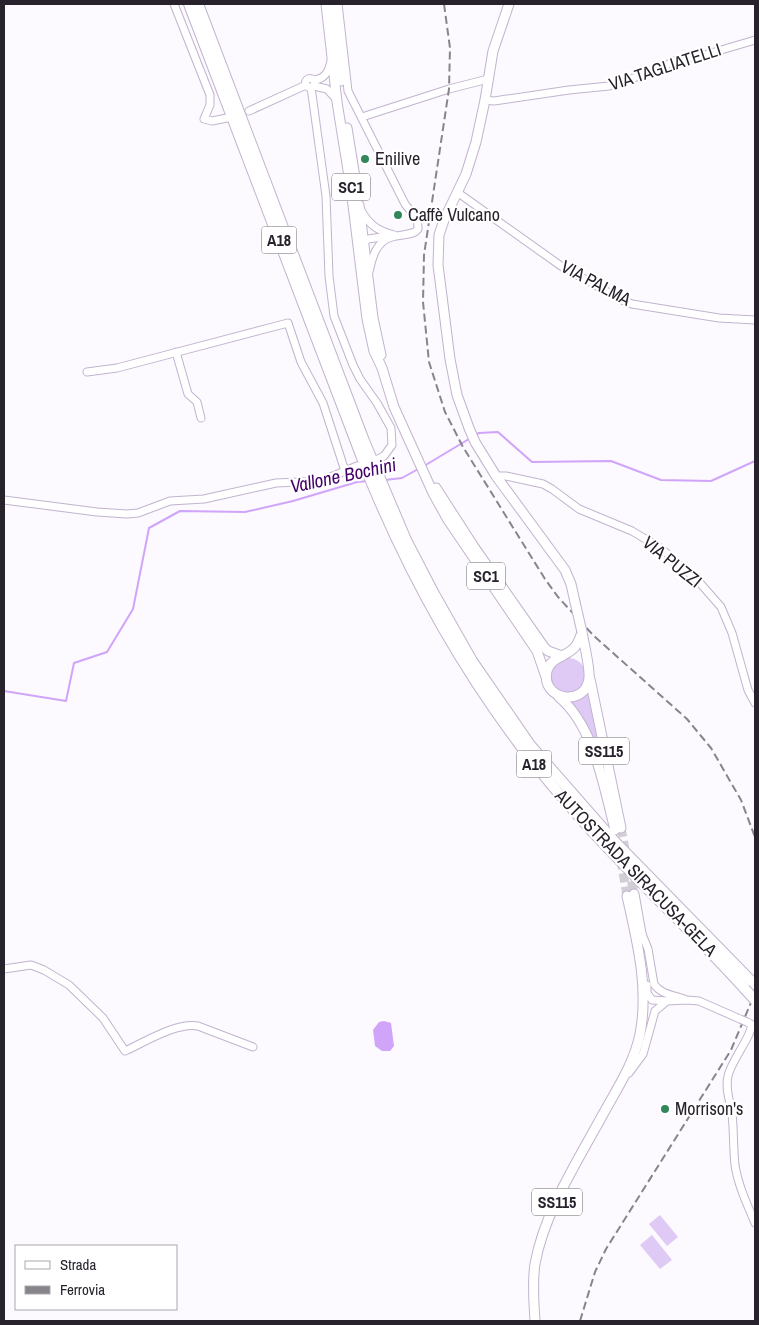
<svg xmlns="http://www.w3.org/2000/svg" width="759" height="1325" viewBox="0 0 759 1325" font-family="'Archivo Narrow',sans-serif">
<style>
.green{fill:#dfc9f5}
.water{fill:#d0a5f9}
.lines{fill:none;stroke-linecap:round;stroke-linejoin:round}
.stream{stroke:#d0a5f9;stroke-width:2}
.major-tunnel{stroke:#d1ced5;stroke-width:9;stroke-dasharray:9 4.5;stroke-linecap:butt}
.minor-casing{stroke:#c1b4ce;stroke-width:9}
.major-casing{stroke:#c1b4ce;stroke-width:11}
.highway-casing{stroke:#c1b4ce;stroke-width:12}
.minor{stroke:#fff;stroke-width:7}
.major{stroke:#fff;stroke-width:9}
.highway{stroke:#fff;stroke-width:10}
.rail{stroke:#88848c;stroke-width:2;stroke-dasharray:8 4;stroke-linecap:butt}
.minor-bridge-casing{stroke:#c1b4ce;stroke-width:9;stroke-linecap:butt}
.major-bridge-casing{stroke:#c1b4ce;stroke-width:11;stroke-linecap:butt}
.highway-bridge-casing{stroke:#c1b4ce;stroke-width:12;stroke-linecap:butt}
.minor-bridge{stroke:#fff;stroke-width:7}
.major-bridge{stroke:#fff;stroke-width:9}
.highway-bridge{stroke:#fff;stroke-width:10}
.poi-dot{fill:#31875a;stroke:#fff;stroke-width:2}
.labels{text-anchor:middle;stroke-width:4.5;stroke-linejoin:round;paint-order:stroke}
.shield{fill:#fff;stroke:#68646b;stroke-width:1}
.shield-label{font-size:16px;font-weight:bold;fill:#27222c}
.street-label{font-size:18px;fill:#27222c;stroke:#fff}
.poi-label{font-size:18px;fill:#27222c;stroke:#fff;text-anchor:start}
.water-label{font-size:19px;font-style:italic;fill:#440269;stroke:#fff}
</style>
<rect width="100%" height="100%" fill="#fcf9ff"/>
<g class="green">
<circle cx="568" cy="676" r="18"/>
<path d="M 588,690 L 599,743 L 597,746 L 569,701 L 572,701 Z"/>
<path d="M 660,1215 L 678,1237 L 667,1246 L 649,1224 Z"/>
<path d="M 652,1235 L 672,1260 L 660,1269 L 640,1245 Z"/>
</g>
<path class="water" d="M 384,1021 L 391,1023 L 394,1046 L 390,1051 L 382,1051 L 375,1046 L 373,1030 L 379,1022 Z"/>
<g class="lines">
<g class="stream">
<path d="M 475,435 L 479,433 L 498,432 L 532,462 L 611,461 L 661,480 L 711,481 L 755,461"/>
<path d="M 424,466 L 469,439"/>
<path d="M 385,480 L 402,478 L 420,468"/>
<path d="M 4,691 L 66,701 L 74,663 L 107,652 L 133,609 L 149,528 L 180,511 L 245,512 L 293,501 L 357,482 L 368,481"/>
</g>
<g class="major-tunnel">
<path d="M 621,828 L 626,855"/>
<path d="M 621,860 L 627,896"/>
<path d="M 629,868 L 634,894"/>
</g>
<defs>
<g id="minor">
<path d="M 174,4 L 210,95 L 210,105 L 204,119 L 212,121 L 227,118"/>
<path d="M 338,4 L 348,91 L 405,204 C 411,212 419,219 418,229 L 415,232 C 408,235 400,235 392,237 C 376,241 372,258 369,272"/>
<circle cx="310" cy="83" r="4.5"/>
<path d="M 314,80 C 325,79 329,71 331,61"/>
<path d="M 314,86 L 327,89 L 336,99"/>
<path d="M 311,87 L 326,196 L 329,276 L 334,316 L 353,365 L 360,379 L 377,403 L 391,428 L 392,445 L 384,456 L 378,459"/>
<path d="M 485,100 L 494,101 L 569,90 L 609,86 L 655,71 L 674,61 L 701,56 L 755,40"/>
<path d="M 249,111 L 306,85"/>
<path d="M 362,117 L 449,89 L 488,79"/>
<path d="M 457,192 L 561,266 L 622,300 L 632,304 L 719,318 L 755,320"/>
<path d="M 361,210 C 369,225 378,231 394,235"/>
<path d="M 362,244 L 368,239 L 389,236"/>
<path d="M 176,352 L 188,394 L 197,402 L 201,418"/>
<path d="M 87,372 L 117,368 L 288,323 L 301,362 L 323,403 L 345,471"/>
<path d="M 496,476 L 506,476 L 543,484 L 552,489 L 579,509 L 632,531 L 662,549 L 700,583 L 721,607 L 732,633 L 748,690 L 755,703"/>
<path d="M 4,500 L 97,512 L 127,514 L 138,513 L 170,501 L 204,499 L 276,483 L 321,481 L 357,466"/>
<path d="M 642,934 L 648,949 L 654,984 C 660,994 673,995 684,999"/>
<path d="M 4,969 L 31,965 L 44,970 L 69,985 L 103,1018 L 125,1051 C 145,1042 177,1022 198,1026 L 253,1047"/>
<path d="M 647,985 L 647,993 L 652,1000 L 667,1001"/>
<path d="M 747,1022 L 751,1024 C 754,1033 731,1061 728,1076 C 725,1089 730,1101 732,1114 C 734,1131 733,1148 735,1165 C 738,1185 747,1204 755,1223"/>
<path d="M 629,1073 L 643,1054 L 655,1011 L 667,1001 L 687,1000 L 699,1001 L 740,1019"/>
</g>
<g id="major">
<path d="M 326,4 L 337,102 L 351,189 L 367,319 L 374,351 L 382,368 L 394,407 L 433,493 L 448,520 L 537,651 L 546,677"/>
<path d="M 333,4 L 341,81"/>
<path d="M 509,4 L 493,51 L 485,100 L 476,142 L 466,174 L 444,220 L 439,235 L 438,265 L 450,359 L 457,395 L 469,428 L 475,442 L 496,476 L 565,570 L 571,584 L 575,602"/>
<path d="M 347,128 L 357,190"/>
<path d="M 359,205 L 373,318 L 381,355"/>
<path d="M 436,488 L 474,547 L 544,647 L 548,651 L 562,656"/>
<path d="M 582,632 C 584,644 590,667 589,678 C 586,708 540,700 547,671 C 550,658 564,657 573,649 C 578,645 580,638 582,632 Z"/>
<path d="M 590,679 L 621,828"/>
<path d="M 559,697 C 594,726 604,787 615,830"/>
<path d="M 634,894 L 642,939"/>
<path d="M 535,1321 C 534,1303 532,1283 535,1264 C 544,1213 577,1162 602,1116 C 616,1090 634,1064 640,1034 C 649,987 637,941 627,896"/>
</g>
<g id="highway">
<path d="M 189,4 L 369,476 C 419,598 487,713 575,812 C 629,874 690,928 745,989"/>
<path d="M 198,4 L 364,441 L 406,540 L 434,594 L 472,661 L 530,745 L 614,841 L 755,985"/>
</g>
</defs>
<use href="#minor" class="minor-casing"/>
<use href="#major" class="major-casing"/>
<use href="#highway" class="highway-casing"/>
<use href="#minor" class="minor"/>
<use href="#major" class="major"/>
<use href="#highway" class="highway"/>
<g class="rail">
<path d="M 444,4 L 450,48 L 449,89 L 424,255 L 423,302 L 429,362 L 445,412 L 463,447 L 545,579 L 558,597 L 594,636 L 687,719 L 711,748 L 741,800 L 755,837"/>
<path d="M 580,1321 L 595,1272 L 606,1249 L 731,1050 L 755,993"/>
</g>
<defs>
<path id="minor-bridge" d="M 740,1019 L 747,1022"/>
<path id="major-bridge" d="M 575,602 L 582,632"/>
<path id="highway-bridge" d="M 745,989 L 755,1000"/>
</defs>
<use href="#minor-bridge" class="minor-bridge-casing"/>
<use href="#major-bridge" class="major-bridge-casing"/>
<use href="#highway-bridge" class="highway-bridge-casing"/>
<use href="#minor-bridge" class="minor-bridge"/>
<use href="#major-bridge" class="major-bridge"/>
<use href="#highway-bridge" class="highway-bridge"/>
</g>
<g class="poi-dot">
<circle cx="365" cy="159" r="5"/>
<circle cx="398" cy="215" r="5"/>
<circle cx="665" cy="1109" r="5"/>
</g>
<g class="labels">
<g class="shield">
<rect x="332" y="173.5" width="38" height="27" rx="4"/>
<rect x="261.5" y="226.5" width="35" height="27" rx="4"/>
<rect x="467" y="562.5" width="38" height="27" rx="4"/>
<rect x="579" y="737.5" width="50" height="27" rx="4"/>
<rect x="516.5" y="750.5" width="35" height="27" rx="4"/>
<rect x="532" y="1188.5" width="50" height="27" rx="4"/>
</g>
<g class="shield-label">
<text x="351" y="193">SC1</text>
<text x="279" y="246">A18</text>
<text x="486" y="582">SC1</text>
<text x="604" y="757">SS115</text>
<text x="534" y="770">A18</text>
<text x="557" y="1208">SS115</text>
</g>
<g class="street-label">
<text transform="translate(665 67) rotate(-18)" y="6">VIA TAGLIATELLI</text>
<text transform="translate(596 283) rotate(28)" y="6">VIA PALMA</text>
<text transform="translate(672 562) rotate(39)" y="6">VIA PUZZI</text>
<text transform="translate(636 873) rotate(46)" y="6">AUTOSTRADA SIRACUSA-GELA</text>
</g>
<g class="poi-label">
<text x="375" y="165">Enilive</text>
<text x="408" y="221">Caffè Vulcano</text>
<text x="675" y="1115">Morrison's</text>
</g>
<g class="water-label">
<text transform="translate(343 475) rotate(-12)" y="7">Vallone Bochini</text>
</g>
</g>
<rect width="759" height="1325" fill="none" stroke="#27222c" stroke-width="10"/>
<rect x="15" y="1245" width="162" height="65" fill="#ffffff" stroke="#a9a7ab"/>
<rect x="25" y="1261" width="25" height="8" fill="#ffffff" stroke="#a9a7ab"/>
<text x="60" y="1270" font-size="15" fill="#27222c">Strada</text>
<rect x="25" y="1286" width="25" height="8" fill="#88848c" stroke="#a9a7ab"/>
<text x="60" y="1295" font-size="15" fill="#27222c">Ferrovia</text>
</svg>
